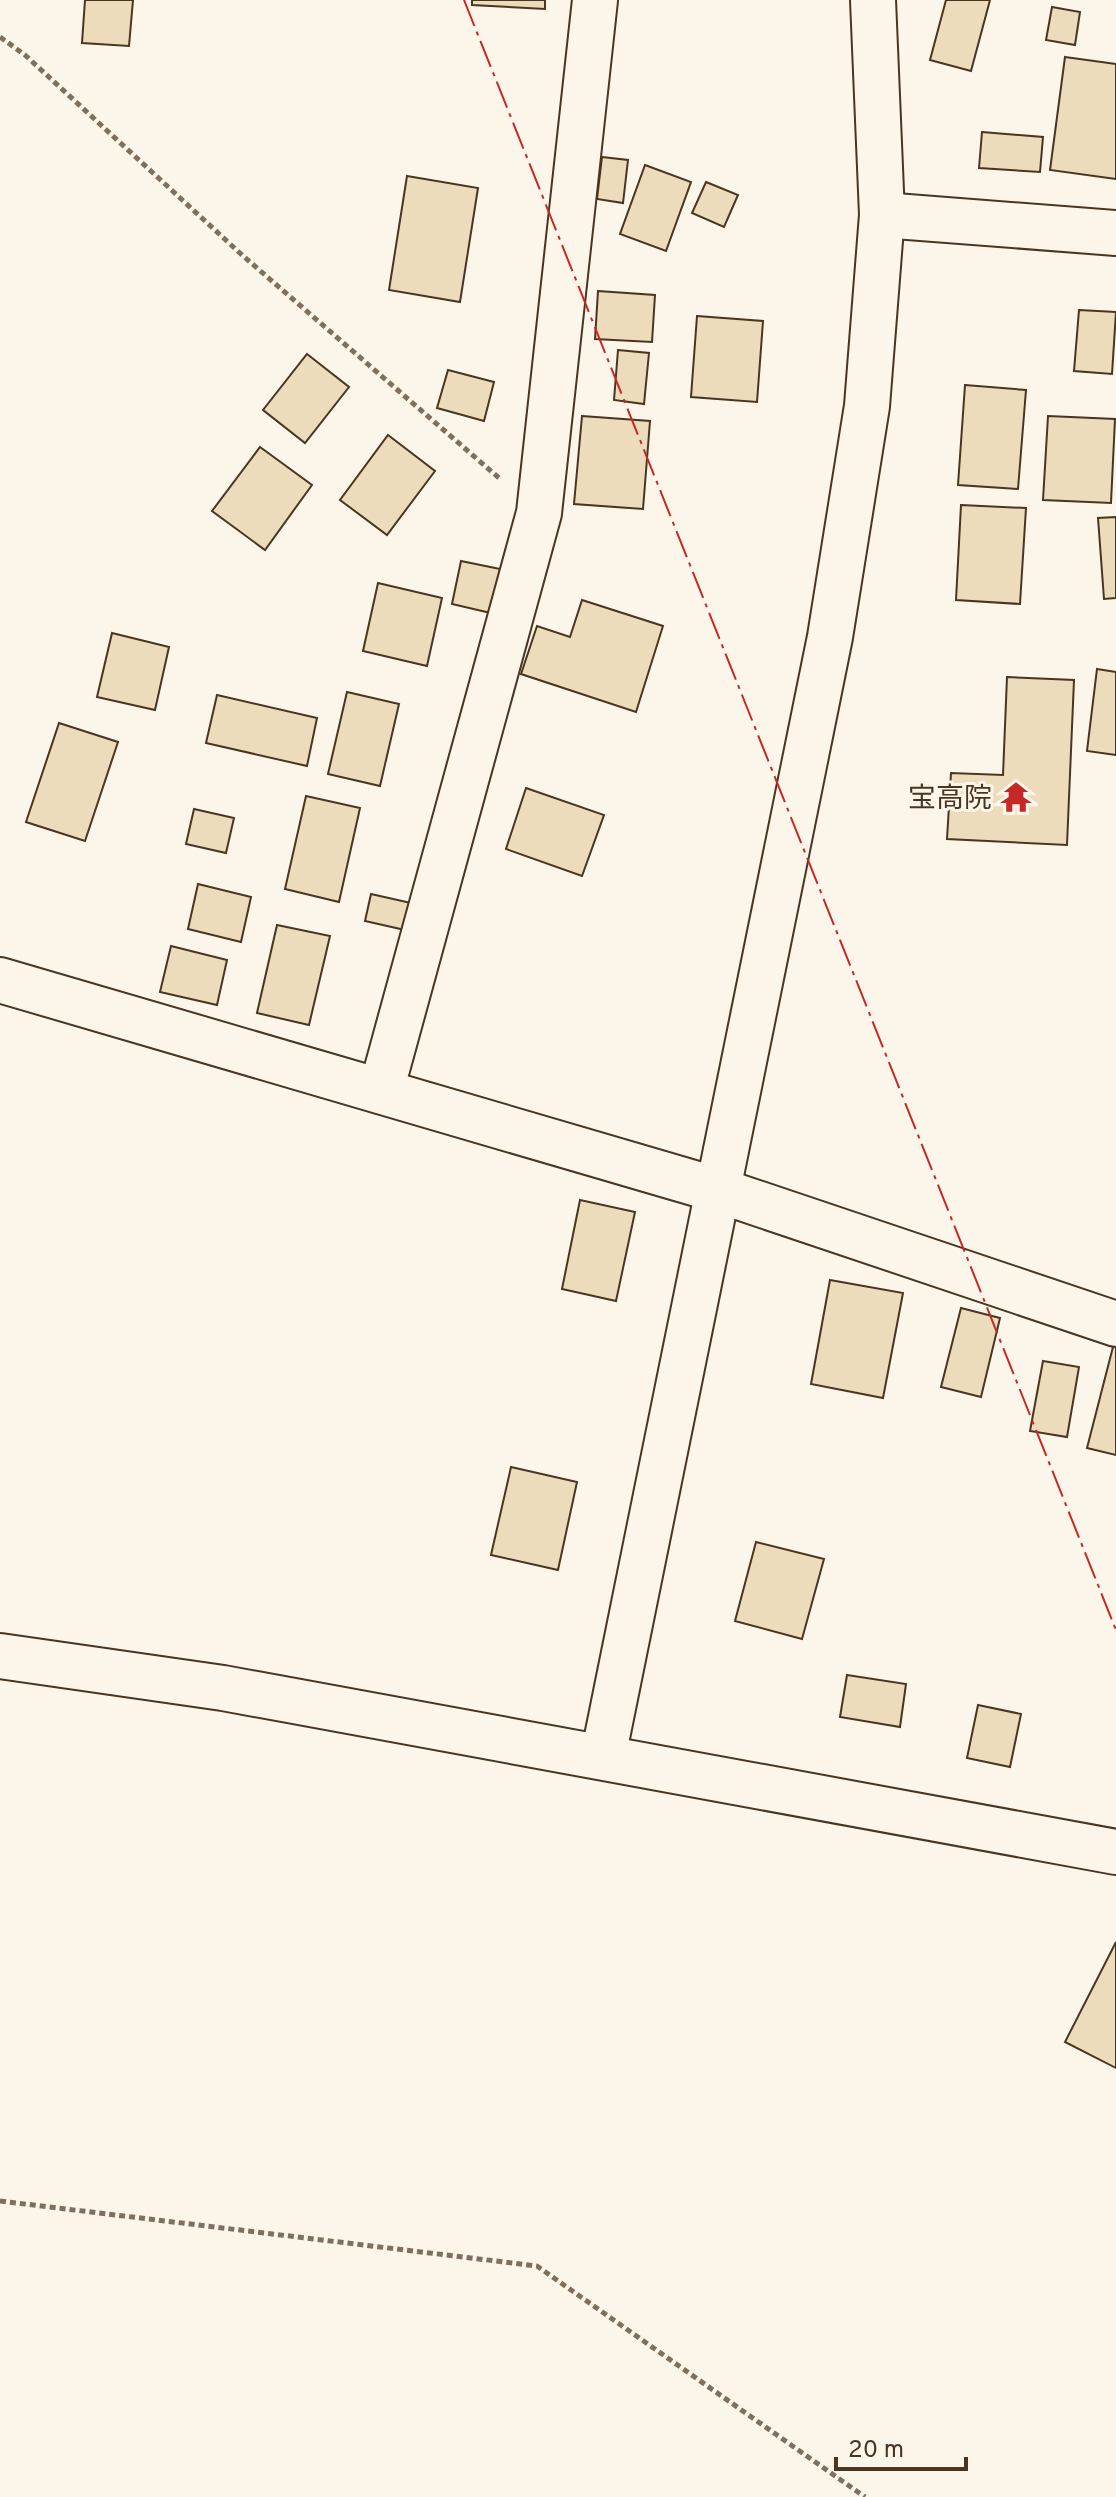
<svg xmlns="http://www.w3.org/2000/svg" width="1116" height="2497" viewBox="0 0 1116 2497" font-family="Overpass,'Noto Sans JP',sans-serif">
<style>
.building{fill:#ecdcbc;stroke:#4a3520;stroke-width:2}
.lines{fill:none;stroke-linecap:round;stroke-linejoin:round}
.minor-casing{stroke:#4a3520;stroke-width:48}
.path{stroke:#7f6f5c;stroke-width:5;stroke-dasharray:6 4;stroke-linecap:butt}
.minor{stroke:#fbf6e9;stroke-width:44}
.power{stroke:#c62828;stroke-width:2;stroke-dasharray:28 6 4 6;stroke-linecap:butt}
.labels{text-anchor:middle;stroke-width:6;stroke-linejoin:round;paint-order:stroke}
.poi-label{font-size:28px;fill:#4a3520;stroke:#fbf6e9;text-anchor:end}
</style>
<rect width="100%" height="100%" fill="#fbf6e9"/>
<g class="building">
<path d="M 85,0 L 133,0 L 129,46 L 82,43 Z"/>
<path d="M 472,0 L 545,0 L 545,9 L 472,5 Z"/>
<path d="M 946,0 L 990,0 L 971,71 L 930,60 Z"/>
<path d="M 1052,7 L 1080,12 L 1075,45 L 1046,40 Z"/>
<path d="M 1065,57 L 1116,64 L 1116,179 L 1050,170 Z"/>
<path d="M 982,132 L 1043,137 L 1040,172 L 979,168 Z"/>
<path d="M 602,157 L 628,160 L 623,203 L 597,199 Z"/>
<path d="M 645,165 L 691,182 L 666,251 L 620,234 Z"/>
<path d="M 407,176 L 478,188 L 460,302 L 389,290 Z"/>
<path d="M 706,182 L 738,195 L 724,227 L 692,213 Z"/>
<path d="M 598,291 L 655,295 L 652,342 L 595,339 Z"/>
<path d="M 1079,310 L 1116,312 L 1112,374 L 1074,371 Z"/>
<path d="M 697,316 L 763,321 L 757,402 L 691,397 Z"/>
<path d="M 618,350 L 649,353 L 644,404 L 614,400 Z"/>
<path d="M 307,354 L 349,387 L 305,443 L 263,410 Z"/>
<path d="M 448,370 L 494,382 L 484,421 L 437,408 Z"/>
<path d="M 965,385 L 1026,390 L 1018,489 L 958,485 Z"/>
<path d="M 582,416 L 650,421 L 643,509 L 574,504 Z"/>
<path d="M 1048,416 L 1115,419 L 1111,503 L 1043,500 Z"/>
<path d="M 388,435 L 435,471 L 387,535 L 340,500 Z"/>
<path d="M 260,447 L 312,485 L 265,550 L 212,511 Z"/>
<path d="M 961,505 L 1026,508 L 1020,604 L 956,600 Z"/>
<path d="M 1116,517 L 1116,598 L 1104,599 L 1098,518 Z"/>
<path d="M 461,561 L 505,570 L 495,614 L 452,604 Z"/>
<path d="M 378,583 L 442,598 L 427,666 L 363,651 Z"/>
<path d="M 582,600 L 663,626 L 636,712 L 521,674 L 537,626 L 570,637 Z"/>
<path d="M 112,633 L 169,647 L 155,710 L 97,697 Z"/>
<path d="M 1097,669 L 1116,672 L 1116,755 L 1087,751 Z"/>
<path d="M 1007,677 L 1074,680 L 1067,845 L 947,839 L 951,773 L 1003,775 Z"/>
<path d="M 347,692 L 399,704 L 380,786 L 328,774 Z"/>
<path d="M 217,695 L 317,718 L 307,766 L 206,743 Z"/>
<path d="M 59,723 L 118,742 L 85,841 L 26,822 Z"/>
<path d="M 526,788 L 604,815 L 582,876 L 506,849 Z"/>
<path d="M 306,796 L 360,808 L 339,902 L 285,889 Z"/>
<path d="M 194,809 L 234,818 L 226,853 L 186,844 Z"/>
<path d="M 198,884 L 251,897 L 241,942 L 188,929 Z"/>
<path d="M 371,894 L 411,903 L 405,930 L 365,921 Z"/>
<path d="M 277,925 L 330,936 L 309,1025 L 257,1013 Z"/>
<path d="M 171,946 L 227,960 L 217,1005 L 160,992 Z"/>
<path d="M 580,1200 L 635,1212 L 616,1301 L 562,1289 Z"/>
<path d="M 830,1280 L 903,1293 L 883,1398 L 811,1384 Z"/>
<path d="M 961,1308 L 1000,1318 L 981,1397 L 941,1387 Z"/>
<path d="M 1114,1343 L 1116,1343 L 1116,1455 L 1087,1448 Z"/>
<path d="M 1043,1361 L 1079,1367 L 1067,1437 L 1030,1431 Z"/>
<path d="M 511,1467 L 577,1482 L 558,1570 L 491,1555 Z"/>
<path d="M 756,1542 L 824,1559 L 802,1639 L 735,1621 Z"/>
<path d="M 847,1675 L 906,1684 L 900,1727 L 840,1717 Z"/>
<path d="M 978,1705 L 1021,1714 L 1010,1767 L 967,1758 Z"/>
<path d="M 1116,1942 L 1116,2068 L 1065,2042 Z"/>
</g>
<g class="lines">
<defs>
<g id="minor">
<path d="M 882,215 L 1116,233"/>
<path d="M 0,980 L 721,1191 L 1116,1324"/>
<path d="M 381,1091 L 539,513 L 595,0"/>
<path d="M 0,1656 L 223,1688 L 1116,1852"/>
<path d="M 603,1757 L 830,637 L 867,406 L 882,215 L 873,0"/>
</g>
</defs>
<use href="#minor" class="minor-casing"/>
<g class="path">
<path d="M 0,37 L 25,55 L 242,255 L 499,478"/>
<path d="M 0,2201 L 537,2266 L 865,2497"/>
</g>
<use href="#minor" class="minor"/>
<path class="power" d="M 464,0 L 1116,1630"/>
</g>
<defs>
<symbol id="temple-bare" viewBox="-9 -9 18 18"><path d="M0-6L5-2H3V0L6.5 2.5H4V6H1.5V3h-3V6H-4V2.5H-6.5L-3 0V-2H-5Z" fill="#c62828" stroke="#fbf6e9" stroke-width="2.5" paint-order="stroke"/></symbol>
</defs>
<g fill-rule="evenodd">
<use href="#temple-bare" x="994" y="775" width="44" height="44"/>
</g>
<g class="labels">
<g class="poi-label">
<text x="992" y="807">宝高院</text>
</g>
</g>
<path d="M836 2457v12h130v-12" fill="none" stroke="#4a3520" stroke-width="4"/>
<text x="848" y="2457" font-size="24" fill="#4a3520" stroke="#fbf6e9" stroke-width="6" paint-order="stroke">20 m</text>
</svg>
